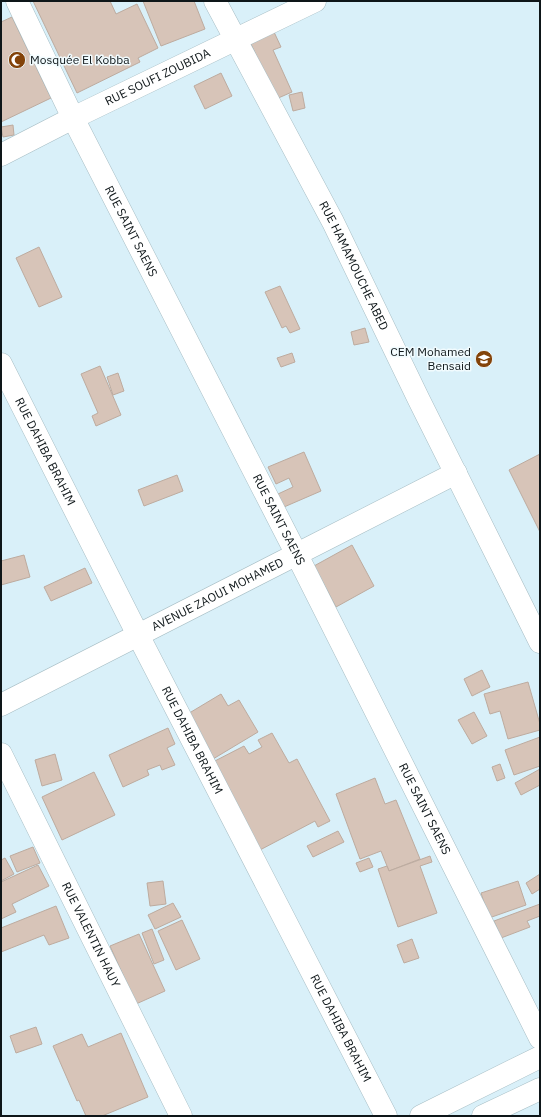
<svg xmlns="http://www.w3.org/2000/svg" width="541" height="1117" viewBox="0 0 541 1117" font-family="'IBM Plex Sans',sans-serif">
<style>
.building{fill:#d7c4b8;stroke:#bdab9f}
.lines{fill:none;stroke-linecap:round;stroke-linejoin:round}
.minor-casing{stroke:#a7bec5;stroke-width:23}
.major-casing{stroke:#a7bec5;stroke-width:23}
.minor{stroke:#fff;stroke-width:22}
.major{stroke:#fff;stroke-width:22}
.labels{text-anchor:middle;stroke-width:3;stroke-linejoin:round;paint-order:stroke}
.poi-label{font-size:12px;fill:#0e1619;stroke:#f1fbfe;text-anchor:start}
.street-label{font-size:12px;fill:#0e1619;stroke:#f1fbfe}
</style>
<rect width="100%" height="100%" fill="#d9f0f9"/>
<g class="building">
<path d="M 33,1 L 110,1 L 116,14 L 137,4 L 158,48 L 138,58 L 140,62 L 77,93 Z"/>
<path d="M 143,1 L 194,1 L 205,29 L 161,46 Z"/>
<path d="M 12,17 L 51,98 L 1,122 L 1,22 Z"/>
<path d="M 274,32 L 281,47 L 273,50 L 292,92 L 276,99 L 250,42 Z"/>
<path d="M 221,73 L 232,96 L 205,109 L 194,86 Z"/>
<path d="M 302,92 L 305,108 L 293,111 L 289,95 Z"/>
<path d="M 13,125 L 14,135 L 3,137 L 1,127 Z"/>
<path d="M 39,247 L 62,297 L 39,307 L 16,258 Z"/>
<path d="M 280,286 L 300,329 L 290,333 L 286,326 L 282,328 L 265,292 Z"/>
<path d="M 365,328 L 369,342 L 354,345 L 351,332 Z"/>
<path d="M 292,353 L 295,362 L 281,367 L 277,358 Z"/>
<path d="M 100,366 L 121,415 L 96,426 L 92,416 L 98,413 L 81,374 Z"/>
<path d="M 118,373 L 124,391 L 113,395 L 107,377 Z"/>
<path d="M 304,452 L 321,491 L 284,507 L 278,494 L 293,487 L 289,478 L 276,484 L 268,467 Z"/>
<path d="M 540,454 L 540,532 L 509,470 Z"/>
<path d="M 177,475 L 183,491 L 144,506 L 138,490 Z"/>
<path d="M 352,545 L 374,586 L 336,607 L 314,566 Z"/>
<path d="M 24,555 L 30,577 L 1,585 L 1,561 Z"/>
<path d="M 85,568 L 92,583 L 51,601 L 44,587 Z"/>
<path d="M 482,670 L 490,687 L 472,696 L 464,679 Z"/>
<path d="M 528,682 L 540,724 L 540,730 L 508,739 L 500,711 L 490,714 L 484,694 Z"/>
<path d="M 221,694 L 228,706 L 239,700 L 258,732 L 213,759 L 186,715 Z"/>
<path d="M 474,712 L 487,736 L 472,744 L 458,720 Z"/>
<path d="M 168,728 L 175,744 L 167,748 L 175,765 L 162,770 L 160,765 L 147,770 L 149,775 L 123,787 L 109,755 Z"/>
<path d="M 272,733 L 289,763 L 297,759 L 330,821 L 318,827 L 315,821 L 258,851 L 211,763 L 244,746 L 249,754 L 262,747 L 258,740 Z"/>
<path d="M 540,737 L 540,766 L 514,775 L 505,750 Z"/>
<path d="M 55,754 L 62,780 L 42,786 L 35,760 Z"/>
<path d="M 500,764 L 505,778 L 497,781 L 492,767 Z"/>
<path d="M 540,769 L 540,785 L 521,795 L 515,783 Z"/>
<path d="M 94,772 L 115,815 L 62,840 L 42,797 Z"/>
<path d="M 375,778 L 385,804 L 396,800 L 420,859 L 389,871 L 381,851 L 360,859 L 336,794 Z"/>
<path d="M 338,831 L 344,842 L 313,857 L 307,846 Z"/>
<path d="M 33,847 L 40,863 L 17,872 L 10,856 Z"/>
<path d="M 430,856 L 432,862 L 420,866 L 437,913 L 398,927 L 378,869 L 387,866 L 389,871 Z"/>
<path d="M 5,858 L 14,874 L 1,881 L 1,860 Z"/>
<path d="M 369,858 L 373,867 L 360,872 L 356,863 Z"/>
<path d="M 38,865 L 49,886 L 12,904 L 16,912 L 1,919 L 1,882 Z"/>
<path d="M 540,874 L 540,889 L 532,894 L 526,883 Z"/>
<path d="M 163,881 L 166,904 L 150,906 L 147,883 Z"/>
<path d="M 518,881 L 526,905 L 489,918 L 481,893 Z"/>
<path d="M 173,903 L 181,917 L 155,929 L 148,915 Z"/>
<path d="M 540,904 L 540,916 L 527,921 L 530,927 L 501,938 L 494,921 Z"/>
<path d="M 56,906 L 69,938 L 49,945 L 44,935 L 1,952 L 1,928 Z"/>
<path d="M 182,920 L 200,959 L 176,970 L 158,931 Z"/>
<path d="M 152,929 L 164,960 L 154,964 L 142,933 Z"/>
<path d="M 139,934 L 165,991 L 136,1004 L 110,946 Z"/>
<path d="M 412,939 L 419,958 L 404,963 L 397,945 Z"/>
<path d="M 36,1027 L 42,1044 L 16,1053 L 10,1036 Z"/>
<path d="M 121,1033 L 148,1097 L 102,1116 L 86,1116 L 79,1100 L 77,1101 L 53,1046 L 82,1034 L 88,1047 Z"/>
</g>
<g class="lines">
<defs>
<g id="minor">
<path id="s1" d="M 17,1 L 73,118 L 297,555 L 540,1038"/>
<path id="s2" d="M 1,155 L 73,118 L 315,1"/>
<path id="s3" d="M 1,364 L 138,635 L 386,1116"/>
<path id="s4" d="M 1,705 L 456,473"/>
<path id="s5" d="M 1,754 L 181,1116"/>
</g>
<g id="major">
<path id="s6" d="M 215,1 L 333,222 L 419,400 L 540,642"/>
<path d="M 421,1116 L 540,1057"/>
<path d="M 483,1116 L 540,1089"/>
</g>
</defs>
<use href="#minor" class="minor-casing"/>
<use href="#major" class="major-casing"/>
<use href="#minor" class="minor"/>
<use href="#major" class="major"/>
</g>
<defs>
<symbol id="mosque-disc" viewBox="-11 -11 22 22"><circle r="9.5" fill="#834309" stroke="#f1fbfe"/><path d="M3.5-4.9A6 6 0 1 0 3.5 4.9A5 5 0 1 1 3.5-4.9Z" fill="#fff"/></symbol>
<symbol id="school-disc" viewBox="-11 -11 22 22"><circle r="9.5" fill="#834309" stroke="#f1fbfe"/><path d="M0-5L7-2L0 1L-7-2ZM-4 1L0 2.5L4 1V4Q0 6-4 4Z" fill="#fff"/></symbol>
</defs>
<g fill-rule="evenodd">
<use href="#mosque-disc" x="7" y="50" width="20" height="20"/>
<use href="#school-disc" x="474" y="349" width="20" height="20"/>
</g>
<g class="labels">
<g class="poi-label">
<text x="30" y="64">Mosquée El Kobba</text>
<text x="471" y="356" text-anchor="end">CEM Mohamed<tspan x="471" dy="14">Bensaid</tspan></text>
</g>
<g class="street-label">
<text dy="4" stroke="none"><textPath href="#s2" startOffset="175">RUE SOUFI ZOUBIDA</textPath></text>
<text dy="4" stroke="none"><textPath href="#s1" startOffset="257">RUE SAINT SAENS</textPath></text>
<text dy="4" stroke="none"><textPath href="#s6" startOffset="299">RUE HAMAMOUCHE ABED</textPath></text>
<text dy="4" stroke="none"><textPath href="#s3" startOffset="98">RUE DAHIBA BRAHIM</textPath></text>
<text dy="4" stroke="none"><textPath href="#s1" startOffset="581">RUE SAINT SAENS</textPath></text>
<text dy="4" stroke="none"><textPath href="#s4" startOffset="243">AVENUE ZAOUI MOHAMED</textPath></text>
<text dy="4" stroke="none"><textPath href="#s3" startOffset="422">RUE DAHIBA BRAHIM</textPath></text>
<text dy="4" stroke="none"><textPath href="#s1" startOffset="905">RUE SAINT SAENS</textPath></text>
<text dy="4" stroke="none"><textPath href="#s5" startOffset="202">RUE VALENTIN HAUY</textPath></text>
<text dy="4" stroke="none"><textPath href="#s3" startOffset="746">RUE DAHIBA BRAHIM</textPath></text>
</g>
</g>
<rect width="541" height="1117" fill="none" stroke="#0e1619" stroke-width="4"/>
</svg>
